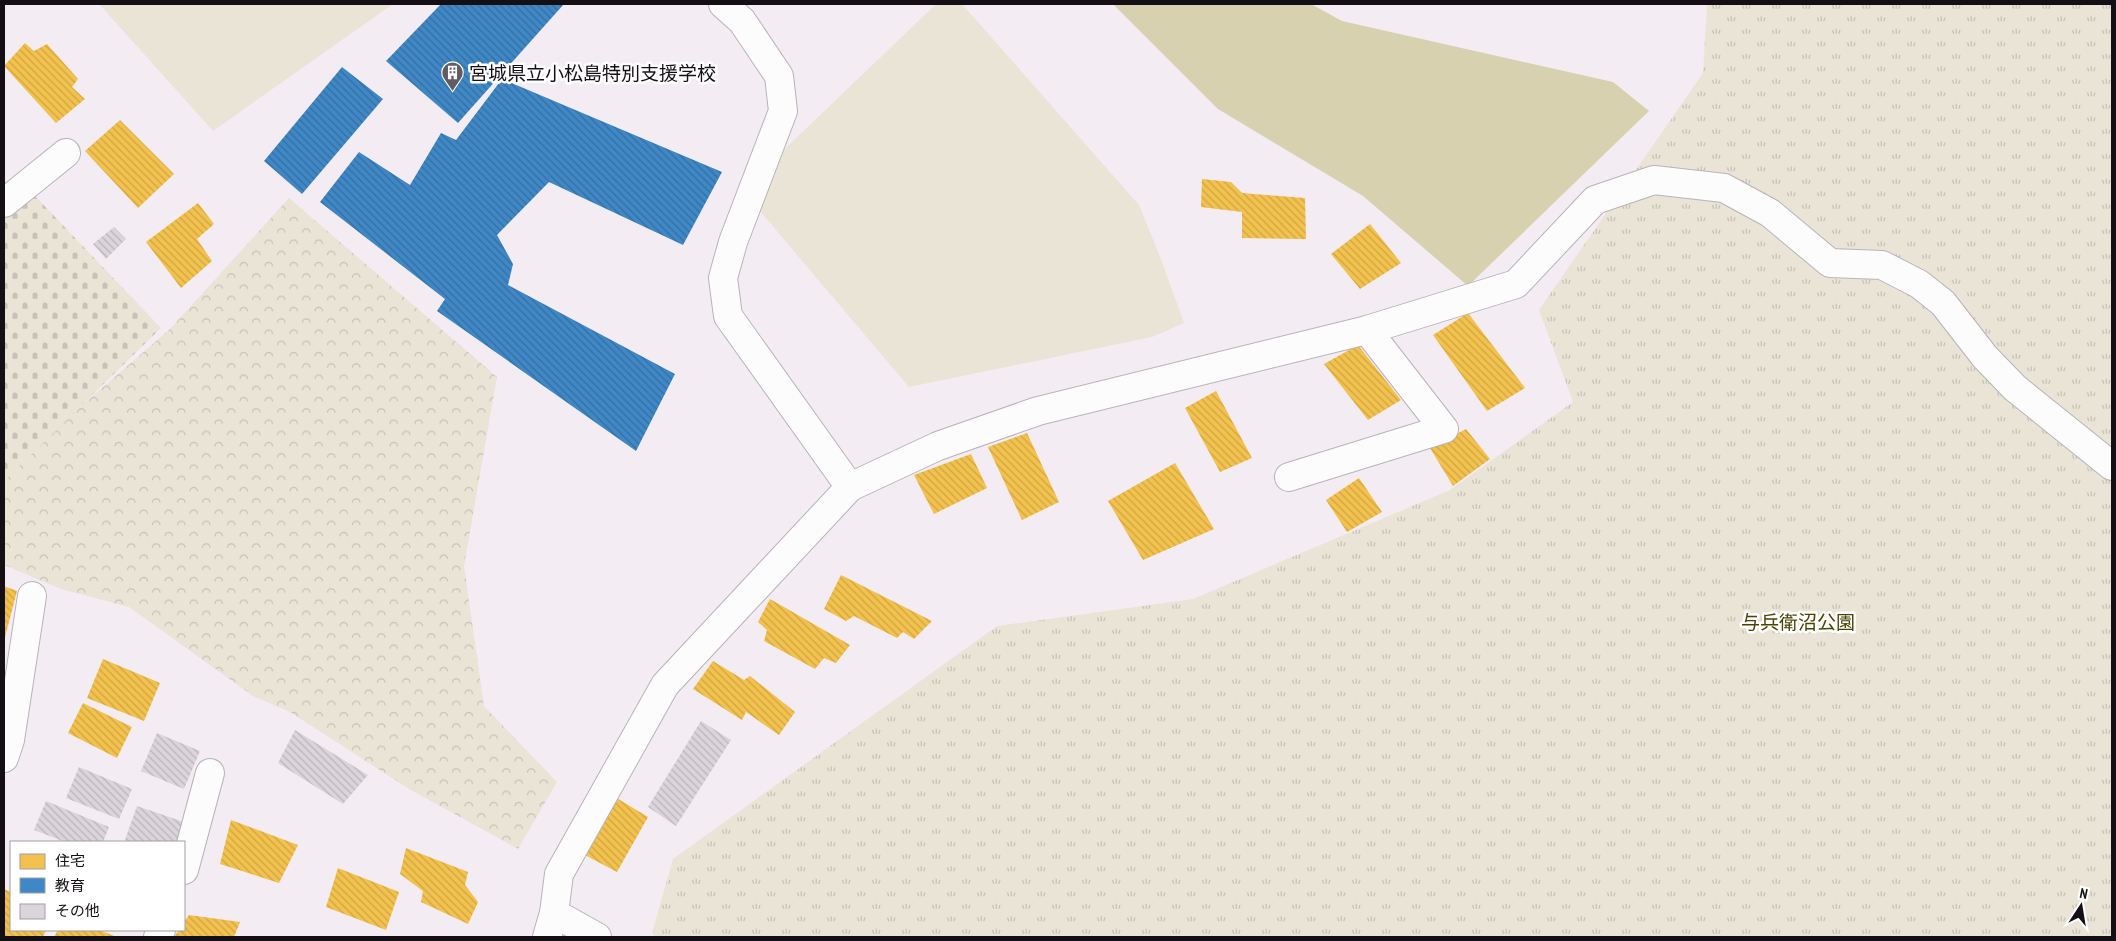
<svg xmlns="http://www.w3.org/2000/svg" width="2116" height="941" viewBox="0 0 2116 941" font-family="'PT Sans Narrow','Noto Sans JP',sans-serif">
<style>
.green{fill:#e9e4d6}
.forest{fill:url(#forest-crowns)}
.cemetery{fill:url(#cemetery-stones)}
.park{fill:url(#park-tufts)}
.water{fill:#d7d1b0}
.homes{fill:url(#homes-back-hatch)}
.schools{fill:url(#schools-back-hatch)}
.building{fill:url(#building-back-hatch)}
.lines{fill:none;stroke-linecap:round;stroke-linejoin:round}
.minor-casing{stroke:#b9b3b8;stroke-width:30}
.minor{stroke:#fdfcfd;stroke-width:28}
.labels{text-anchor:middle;stroke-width:5;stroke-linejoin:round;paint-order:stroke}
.poi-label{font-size:19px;fill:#140f14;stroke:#fff;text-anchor:start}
.park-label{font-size:19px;fill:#4a4306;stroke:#fff}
</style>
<defs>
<pattern id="forest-crowns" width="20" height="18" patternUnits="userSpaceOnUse" patternTransform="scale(1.25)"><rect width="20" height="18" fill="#e9e4d6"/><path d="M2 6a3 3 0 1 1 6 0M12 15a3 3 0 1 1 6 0" fill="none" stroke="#c7c2b7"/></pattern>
<pattern id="cemetery-stones" width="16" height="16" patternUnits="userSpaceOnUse" patternTransform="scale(1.25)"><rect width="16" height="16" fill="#e9e4d6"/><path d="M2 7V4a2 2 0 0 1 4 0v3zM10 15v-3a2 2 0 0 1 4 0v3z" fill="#c7c2b7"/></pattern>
<pattern id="park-tufts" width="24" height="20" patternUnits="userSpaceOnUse" patternTransform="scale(1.25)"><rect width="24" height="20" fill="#e9e4d6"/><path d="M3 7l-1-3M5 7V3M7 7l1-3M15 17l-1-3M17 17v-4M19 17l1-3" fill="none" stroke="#c7c2b7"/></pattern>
<pattern id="homes-back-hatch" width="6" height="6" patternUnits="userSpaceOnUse" patternTransform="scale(1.25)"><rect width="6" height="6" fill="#f2c14e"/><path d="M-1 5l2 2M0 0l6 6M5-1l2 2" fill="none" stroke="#cfa543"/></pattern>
<pattern id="schools-back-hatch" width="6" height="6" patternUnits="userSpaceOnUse" patternTransform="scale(1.25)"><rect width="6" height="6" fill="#3f88c5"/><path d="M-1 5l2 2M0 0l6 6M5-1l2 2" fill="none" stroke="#346e9f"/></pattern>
<pattern id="building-back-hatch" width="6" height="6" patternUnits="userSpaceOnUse" patternTransform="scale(1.25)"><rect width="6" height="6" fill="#dbd4da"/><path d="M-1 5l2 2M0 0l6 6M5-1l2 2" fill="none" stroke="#bbb5ba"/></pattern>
</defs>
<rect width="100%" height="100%" fill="#f4ecf3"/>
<g class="green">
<path d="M 99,4 L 393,4 L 213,131 Z"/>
<path d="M 936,4 L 962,4 L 1139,205 L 1161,259 L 1184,323 L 1152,337 L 909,387 L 742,190 Z"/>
</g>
<path class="forest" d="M 289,198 L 497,377 L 464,566 L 484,706 L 557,782 L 518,849 L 409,789 L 290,712 L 253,696 L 129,607 L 61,589 L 4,565 L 4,475 L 6,471 L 170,329 Z"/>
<path class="cemetery" d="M 34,195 L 161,328 L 4,481 L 4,219 Z"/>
<path class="park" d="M 1707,4 L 2112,4 L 2112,937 L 656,937 L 652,933 L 673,859 L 997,626 L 1193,599 L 1450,490 L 1573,402 L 1539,310 L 1703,73 Z"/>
<path class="water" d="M 1113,4 L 1311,4 L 1342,21 L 1613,82 L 1649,111 L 1468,286 L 1363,196 L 1218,109 Z"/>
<g class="homes">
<path d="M 25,43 L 34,51 L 47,44 L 78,79 L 72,87 L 85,99 L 56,123 L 4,66 Z"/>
<path d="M 120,120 L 174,174 L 138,208 L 85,151 Z"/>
<path d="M 1202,179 L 1231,182 L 1242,193 L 1305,198 L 1306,239 L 1242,238 L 1242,212 L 1201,207 Z"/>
<path d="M 198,203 L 214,224 L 197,239 L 212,261 L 181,288 L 146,242 Z"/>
<path d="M 1370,224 L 1401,263 L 1360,289 L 1331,254 Z"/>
<path d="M 1468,313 L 1525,388 L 1487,411 L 1433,335 Z"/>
<path d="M 1358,345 L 1401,400 L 1368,420 L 1324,364 Z"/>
<path d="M 1216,391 L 1252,458 L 1220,472 L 1185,408 Z"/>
<path d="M 1466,429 L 1490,459 L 1453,486 L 1430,448 Z"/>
<path d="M 1027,433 L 1059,502 L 1022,520 L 988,447 Z"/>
<path d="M 971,454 L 987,488 L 934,514 L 914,475 Z"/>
<path d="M 1175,463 L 1214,529 L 1143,560 L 1108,501 Z"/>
<path d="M 1359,478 L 1382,512 L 1347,532 L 1326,500 Z"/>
<path d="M 841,575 L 932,621 L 914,639 L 903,632 L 897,638 L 854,616 L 846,621 L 824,609 Z"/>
<path d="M 4,586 L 17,591 L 4,641 Z"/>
<path d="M 770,599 L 850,645 L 836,663 L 824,658 L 815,669 L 764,641 L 767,630 L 758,622 Z"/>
<path d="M 103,659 L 160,683 L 144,721 L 87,698 Z"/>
<path d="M 713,661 L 744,680 L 750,676 L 795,712 L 779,735 L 746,712 L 742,720 L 693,689 Z"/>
<path d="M 83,703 L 132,727 L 117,758 L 68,733 Z"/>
<path d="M 615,797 L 648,817 L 617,872 L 583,854 Z"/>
<path d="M 231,820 L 298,845 L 279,883 L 220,864 Z"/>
<path d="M 406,848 L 468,872 L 465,885 L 478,902 L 468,924 L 421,902 L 423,891 L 400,874 Z"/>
<path d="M 338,868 L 399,892 L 386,930 L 326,907 Z"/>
<path d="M 4,889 L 11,892 L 11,930 L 46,930 L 43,937 L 4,937 Z"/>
<path d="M 189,915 L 240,922 L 234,937 L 174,937 L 179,930 L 184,930 L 184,922 Z"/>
<path d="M 58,930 L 99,930 L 117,937 L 54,937 Z"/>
</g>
<g class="schools">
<path d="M 441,4 L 564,4 L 458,123 L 386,61 Z"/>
<path d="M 342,67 L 383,99 L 302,194 L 264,161 Z"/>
<path d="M 502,79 L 722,172 L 683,245 L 549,182 L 497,235 L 513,264 L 508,285 L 675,374 L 636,451 L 437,311 L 445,299 L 320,202 L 359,152 L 410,185 L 441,133 L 456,140 Z"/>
</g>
<g class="building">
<path d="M 114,227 L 126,239 L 106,259 L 93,244 Z"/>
<path d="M 701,721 L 731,740 L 676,826 L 648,807 Z"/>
<path d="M 295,730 L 368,775 L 343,804 L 278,763 Z"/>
<path d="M 157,733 L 200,751 L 184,789 L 141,771 Z"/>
<path d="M 79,767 L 132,789 L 119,819 L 66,798 Z"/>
<path d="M 46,801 L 109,827 L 103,842 L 65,842 L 34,830 Z"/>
<path d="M 137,806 L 184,822 L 177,842 L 130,842 L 125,840 Z"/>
</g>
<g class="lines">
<defs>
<g id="minor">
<path d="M 723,4 L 742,21 L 779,76 L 783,111 L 733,242 L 723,278 L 728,316 L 850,487 L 938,446 L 1038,411 L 1367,330 L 1516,284 L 1595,200 L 1654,180 L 1724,188 L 1770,213 L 1830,263 L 1882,265 L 1919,284 L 1943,303 L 1985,357 L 2015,388 L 2112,466"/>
<path d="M 4,203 L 66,153"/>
<path d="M 1289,477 L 1444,429 L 1367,330"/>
<path d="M 4,758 L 10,740 L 32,596"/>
<path d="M 184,870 L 210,773"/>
<path d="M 554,913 L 597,937"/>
<path d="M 158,937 L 161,930"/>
<path d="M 547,937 L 554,913 L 559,874 L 665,685 L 850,487"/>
</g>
</defs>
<use href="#minor" class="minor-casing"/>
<use href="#minor" class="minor"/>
</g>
<defs>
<symbol id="building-pin" viewBox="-11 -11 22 30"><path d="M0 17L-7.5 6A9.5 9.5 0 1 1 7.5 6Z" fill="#625c62" stroke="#fff"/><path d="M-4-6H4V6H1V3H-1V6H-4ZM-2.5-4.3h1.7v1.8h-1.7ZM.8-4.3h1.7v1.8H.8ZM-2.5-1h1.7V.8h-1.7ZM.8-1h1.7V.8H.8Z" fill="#fff"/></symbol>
</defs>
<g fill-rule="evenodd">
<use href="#building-pin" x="440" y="60" width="25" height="34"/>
</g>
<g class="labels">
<g class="poi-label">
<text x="469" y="80">宮城県立小松島特別支援学校</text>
</g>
<g class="park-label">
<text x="1798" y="629">与兵衛沼公園</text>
</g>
</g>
<rect width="2116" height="941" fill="none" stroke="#140f14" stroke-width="10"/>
<rect x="10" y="841" width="175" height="90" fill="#ffffff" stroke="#a19fa1"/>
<rect x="20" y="854" width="25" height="15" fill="#f2c14e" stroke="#a19fa1"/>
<text x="55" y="866" font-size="15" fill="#140f14">住宅</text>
<rect x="20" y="878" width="25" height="15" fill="#3f88c5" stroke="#a19fa1"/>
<text x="55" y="891" font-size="15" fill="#140f14">教育</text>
<rect x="20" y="904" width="25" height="15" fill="#dbd4da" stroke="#a19fa1"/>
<text x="55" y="916" font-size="15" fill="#140f14">その他</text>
<g transform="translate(2081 906) rotate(12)" stroke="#ffffff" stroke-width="4" paint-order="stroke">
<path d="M0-4L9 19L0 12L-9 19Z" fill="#140f14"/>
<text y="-8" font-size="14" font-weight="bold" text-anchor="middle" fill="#140f14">N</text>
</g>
</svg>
